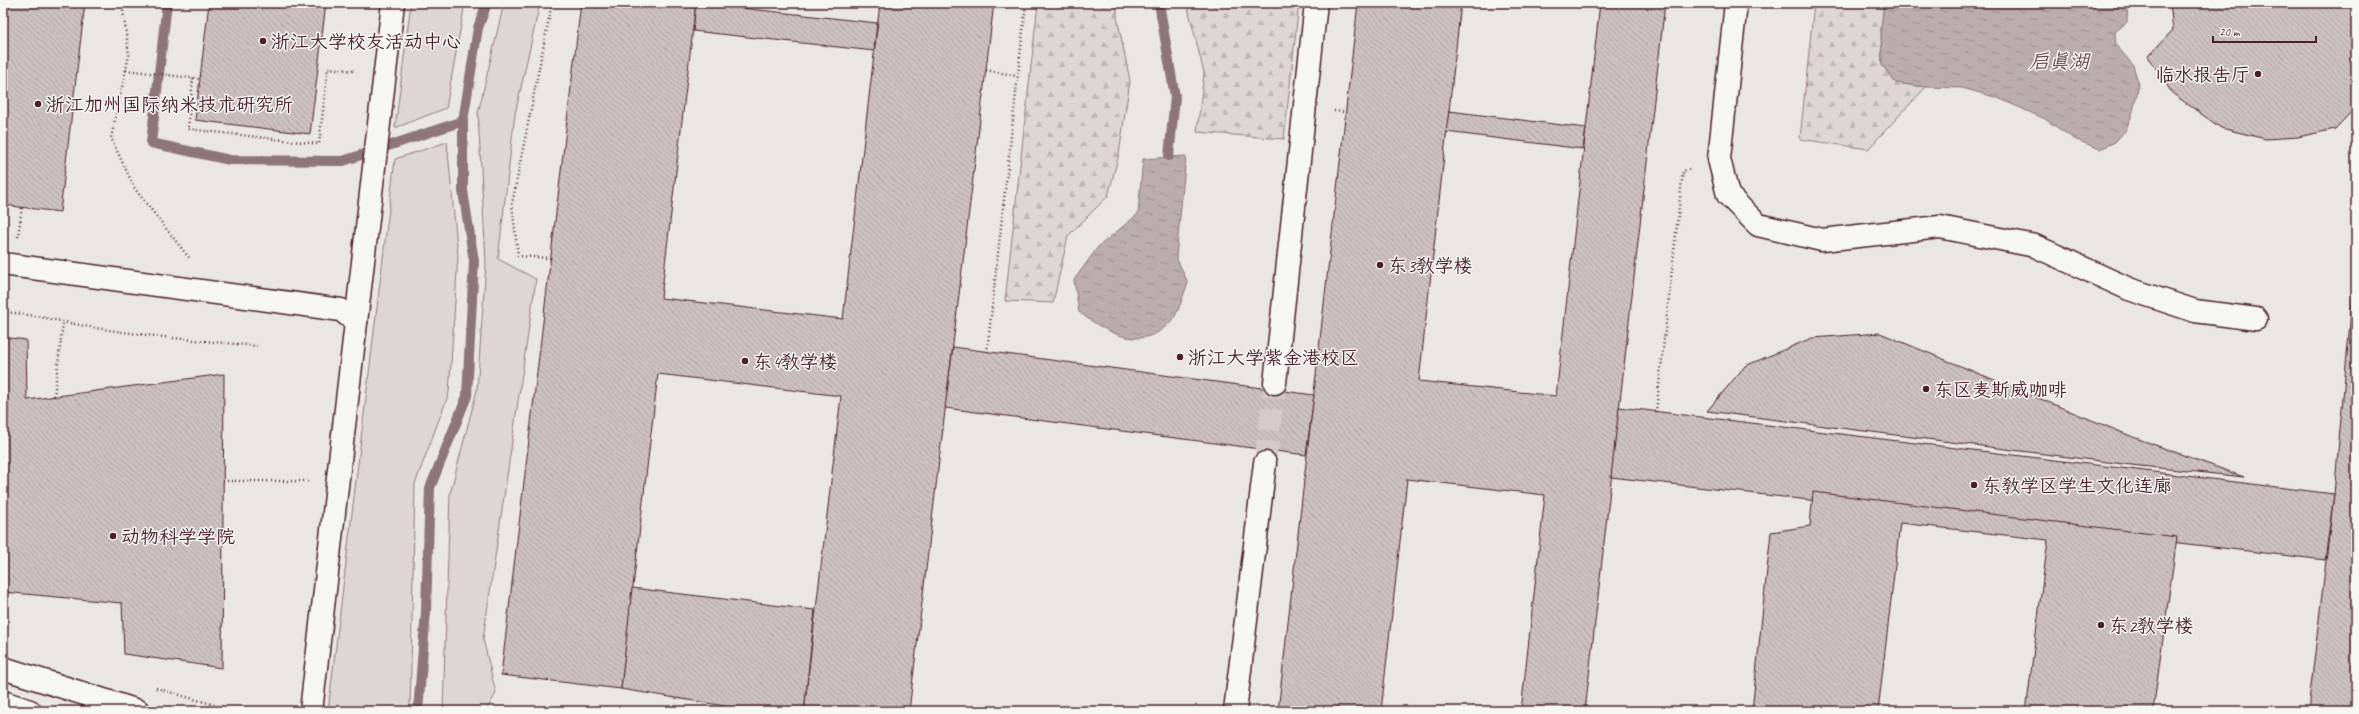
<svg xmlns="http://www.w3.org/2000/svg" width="2359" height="714" viewBox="0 0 2359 714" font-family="Caveat,'LXGW WenKai TC',sans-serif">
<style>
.built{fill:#e9e6e3}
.grass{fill:#ddd6d5;stroke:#947a80}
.forest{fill:url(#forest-firs);stroke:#947a80}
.water{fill:url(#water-ripples);stroke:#8e747a}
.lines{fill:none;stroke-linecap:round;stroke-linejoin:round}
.stream{stroke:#8e747a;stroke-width:10}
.building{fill:url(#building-back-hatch);stroke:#4a1f2b}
.minor-tunnel{stroke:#d4cbca;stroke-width:22;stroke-dasharray:22 11;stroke-linecap:butt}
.minor-casing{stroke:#4a1f2b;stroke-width:25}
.path{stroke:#4a1f2b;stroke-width:2.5;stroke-dasharray:1 3;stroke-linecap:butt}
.minor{stroke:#f6f6f2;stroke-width:22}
.poi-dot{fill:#4a1f2b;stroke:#f6f6f2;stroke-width:1.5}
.labels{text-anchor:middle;stroke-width:3;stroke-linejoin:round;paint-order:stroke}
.poi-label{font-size:19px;fill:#4a1f2b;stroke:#f6f6f2;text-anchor:start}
.water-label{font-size:20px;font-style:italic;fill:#6c4a52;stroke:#f6f6f2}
</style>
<defs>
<pattern id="forest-firs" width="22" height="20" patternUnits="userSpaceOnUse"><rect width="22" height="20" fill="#ddd6d5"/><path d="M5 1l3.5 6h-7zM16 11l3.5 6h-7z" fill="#bfb7b7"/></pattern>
<pattern id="water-ripples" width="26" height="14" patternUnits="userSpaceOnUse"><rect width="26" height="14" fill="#bbadae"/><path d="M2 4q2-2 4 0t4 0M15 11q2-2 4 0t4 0" fill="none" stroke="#9a8c8e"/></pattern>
<pattern id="building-back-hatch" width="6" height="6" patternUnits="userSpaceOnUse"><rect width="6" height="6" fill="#ccc1c0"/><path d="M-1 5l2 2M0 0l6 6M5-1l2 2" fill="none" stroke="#b1a5a5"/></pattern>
</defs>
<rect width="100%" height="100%" fill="#f6f6f2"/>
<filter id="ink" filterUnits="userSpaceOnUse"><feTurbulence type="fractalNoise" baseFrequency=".025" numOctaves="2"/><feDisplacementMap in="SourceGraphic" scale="8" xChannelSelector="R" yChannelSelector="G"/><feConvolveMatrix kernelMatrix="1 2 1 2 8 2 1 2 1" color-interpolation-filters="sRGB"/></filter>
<g filter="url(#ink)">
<rect class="built" x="3" y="3" width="2353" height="708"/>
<g class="grass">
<path d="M 411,3 L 465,3 L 446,108 L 395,128 Z"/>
<path d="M 504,3 L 540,3 L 515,114 L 498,259 L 536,279 L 483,639 L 496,693 L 486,711 L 443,711 L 450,494 L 477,390 L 486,263 L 478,113 Z"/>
<path d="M 447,142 L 458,256 L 449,393 L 415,484 L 410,711 L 328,711 L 395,159 Z"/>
</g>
<g class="forest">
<path d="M 1038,3 L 1117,3 L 1117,17 L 1130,81 L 1119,154 L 1108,196 L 1068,236 L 1053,303 L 1005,301 Z"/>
<path d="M 1189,3 L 1299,3 L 1284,139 L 1197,132 L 1204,73 L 1188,8 Z"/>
<path d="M 1814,3 L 1884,3 L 1881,29 L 1882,65 L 1896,83 L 1926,87 L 1868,149 L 1800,139 Z"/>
</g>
<g class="water">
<path d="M 1884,3 L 2128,3 L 2127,22 L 2115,32 L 2116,45 L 2133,65 L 2139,85 L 2132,115 L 2125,131 L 2115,142 L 2100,149 L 2074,139 L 2045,119 L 1998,98 L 1962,88 L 1926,87 L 1896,83 L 1882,65 L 1881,29 Z"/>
<path d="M 1186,156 L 1176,257 L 1188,283 C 1183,293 1180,311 1172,320 C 1143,354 1107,333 1079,312 L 1074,280 L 1098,247 L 1138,214 L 1143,159 Z"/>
</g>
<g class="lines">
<g class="stream">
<path d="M 167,3 L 151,143 L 230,160 L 343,161 L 463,121"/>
<path d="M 1159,3 L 1175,97 L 1169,156"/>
<path d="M 418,711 L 426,611 L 430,488 L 467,396 L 474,261 L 463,191 L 463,121 L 478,28 L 487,3"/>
</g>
</g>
<g class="building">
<path d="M 3,3 L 85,3 L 60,212 L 3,205 Z"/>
<path d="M 209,3 L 326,3 L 310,134 L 195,120 Z"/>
<path d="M 581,3 L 696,3 L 661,298 L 843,319 L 880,3 L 994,3 L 909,711 L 804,711 L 841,396 L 658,374 L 621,689 L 501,675 Z"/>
<path d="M 696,3 L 877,23 L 874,51 L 693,31 Z"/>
<path d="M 1358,3 L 1461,3 L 1419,381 L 1556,396 L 1600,3 L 1665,3 L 1585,711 L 1521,711 L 1545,495 L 1407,479 L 1381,711 L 1278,711 Z"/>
<path d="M 2170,3 L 2356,3 L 2356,107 L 2335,129 L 2298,137 L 2266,139 L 2221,128 L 2172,93 L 2148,56 L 2173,30 Z"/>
<path d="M 1449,111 L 1586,128 L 1583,149 L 1446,132 Z"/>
<path d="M 2356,258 L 2356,711 L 2308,711 L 2334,494 Z"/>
<path d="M 1880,333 L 2133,437 L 2244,477 L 2131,465 L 1707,411 L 1745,366 L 1812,338 Z"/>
<path d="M 3,337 L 26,340 L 27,400 L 224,374 L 222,668 L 124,654 L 122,603 L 3,592 Z"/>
<path d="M 953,347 L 1314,395 L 1306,455 L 945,408 Z"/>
<path d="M 1619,407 L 2334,494 L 2325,560 L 1611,477 Z"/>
<path d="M 1813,492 L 2177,537 L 2153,711 L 2026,711 L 2048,540 L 1900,523 L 1878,711 L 1752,711 L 1771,532 L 1810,526 Z"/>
<path d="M 632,588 L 815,610 L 804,711 L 755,711 L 621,689 Z"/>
</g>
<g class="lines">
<path class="minor-tunnel" d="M 1265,463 L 1275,383"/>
<defs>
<g id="minor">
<path d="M 1736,3 L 1719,159 L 1728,195 L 1758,225 L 1822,240 L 1940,227 L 2035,246 L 2129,289 L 2195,311 L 2256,319"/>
<path d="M 3,264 L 341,310 L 356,322"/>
<path d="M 1275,383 L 1316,3"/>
<path d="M 3,668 L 138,711"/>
<path d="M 3,702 L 30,711"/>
<path d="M 311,711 L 393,3"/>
<path d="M 1235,711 L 1265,463"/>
</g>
</defs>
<use href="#minor" class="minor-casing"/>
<g class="path">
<path d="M 122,3 L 129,55 L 111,138 L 135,189 L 190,259"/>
<path d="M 126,70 L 200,79"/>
<path d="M 986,70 L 1017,76"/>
<path d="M 193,78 L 188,129 L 319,144 L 328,68 L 356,71"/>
<path d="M 1334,111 L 1346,112"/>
<path d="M 18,237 L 22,207"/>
<path d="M 550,258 L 518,256 L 512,204 L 552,3"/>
<path d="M 3,312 C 36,314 69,324 102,329 C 154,337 206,341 257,346"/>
<path d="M 987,352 L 1026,3"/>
<path d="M 54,396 L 63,323"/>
<path d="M 1656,412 L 1683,171 L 1692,168"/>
<path d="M 223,481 L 309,481"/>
<path d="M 156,688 L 235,711"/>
</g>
<use href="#minor" class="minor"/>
</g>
</g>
<g class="poi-dot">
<circle cx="263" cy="41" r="4"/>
<circle cx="2258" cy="74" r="4"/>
<circle cx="38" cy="104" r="4"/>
<circle cx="1380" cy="265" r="4"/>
<circle cx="1180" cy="357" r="4"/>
<circle cx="745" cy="361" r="4"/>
<circle cx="1926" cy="389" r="4"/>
<circle cx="1974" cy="485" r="4"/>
<circle cx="113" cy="536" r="4"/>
<circle cx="2101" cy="625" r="4"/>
</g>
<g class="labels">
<g class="poi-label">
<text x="271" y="48">浙江大学校友活动中心</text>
<text x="2250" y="81" text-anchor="end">临水报告厅</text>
<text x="46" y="111">浙江加州国际纳米技术研究所</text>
<text x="1388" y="272">东3教学楼</text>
<text x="1188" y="364">浙江大学紫金港校区</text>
<text x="753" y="368">东4教学楼</text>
<text x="1934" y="396">东区麦斯威咖啡</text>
<text x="1982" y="492">东教学区学生文化连廊</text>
<text x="121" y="543">动物科学学院</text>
<text x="2109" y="632">东2教学楼</text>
</g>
<g class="water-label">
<text x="2059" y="68">启真湖</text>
</g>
</g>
<rect width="2359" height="714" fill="none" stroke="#f6f6f2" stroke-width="16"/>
<rect x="8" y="8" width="2343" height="698" fill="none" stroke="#4a1f2b" stroke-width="1.5" filter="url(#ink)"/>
<path d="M2213 36v6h103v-6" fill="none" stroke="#4a1f2b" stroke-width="2"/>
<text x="2219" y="36" font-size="12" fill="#4a1f2b" stroke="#f6f6f2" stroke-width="3" paint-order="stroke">20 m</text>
</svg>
